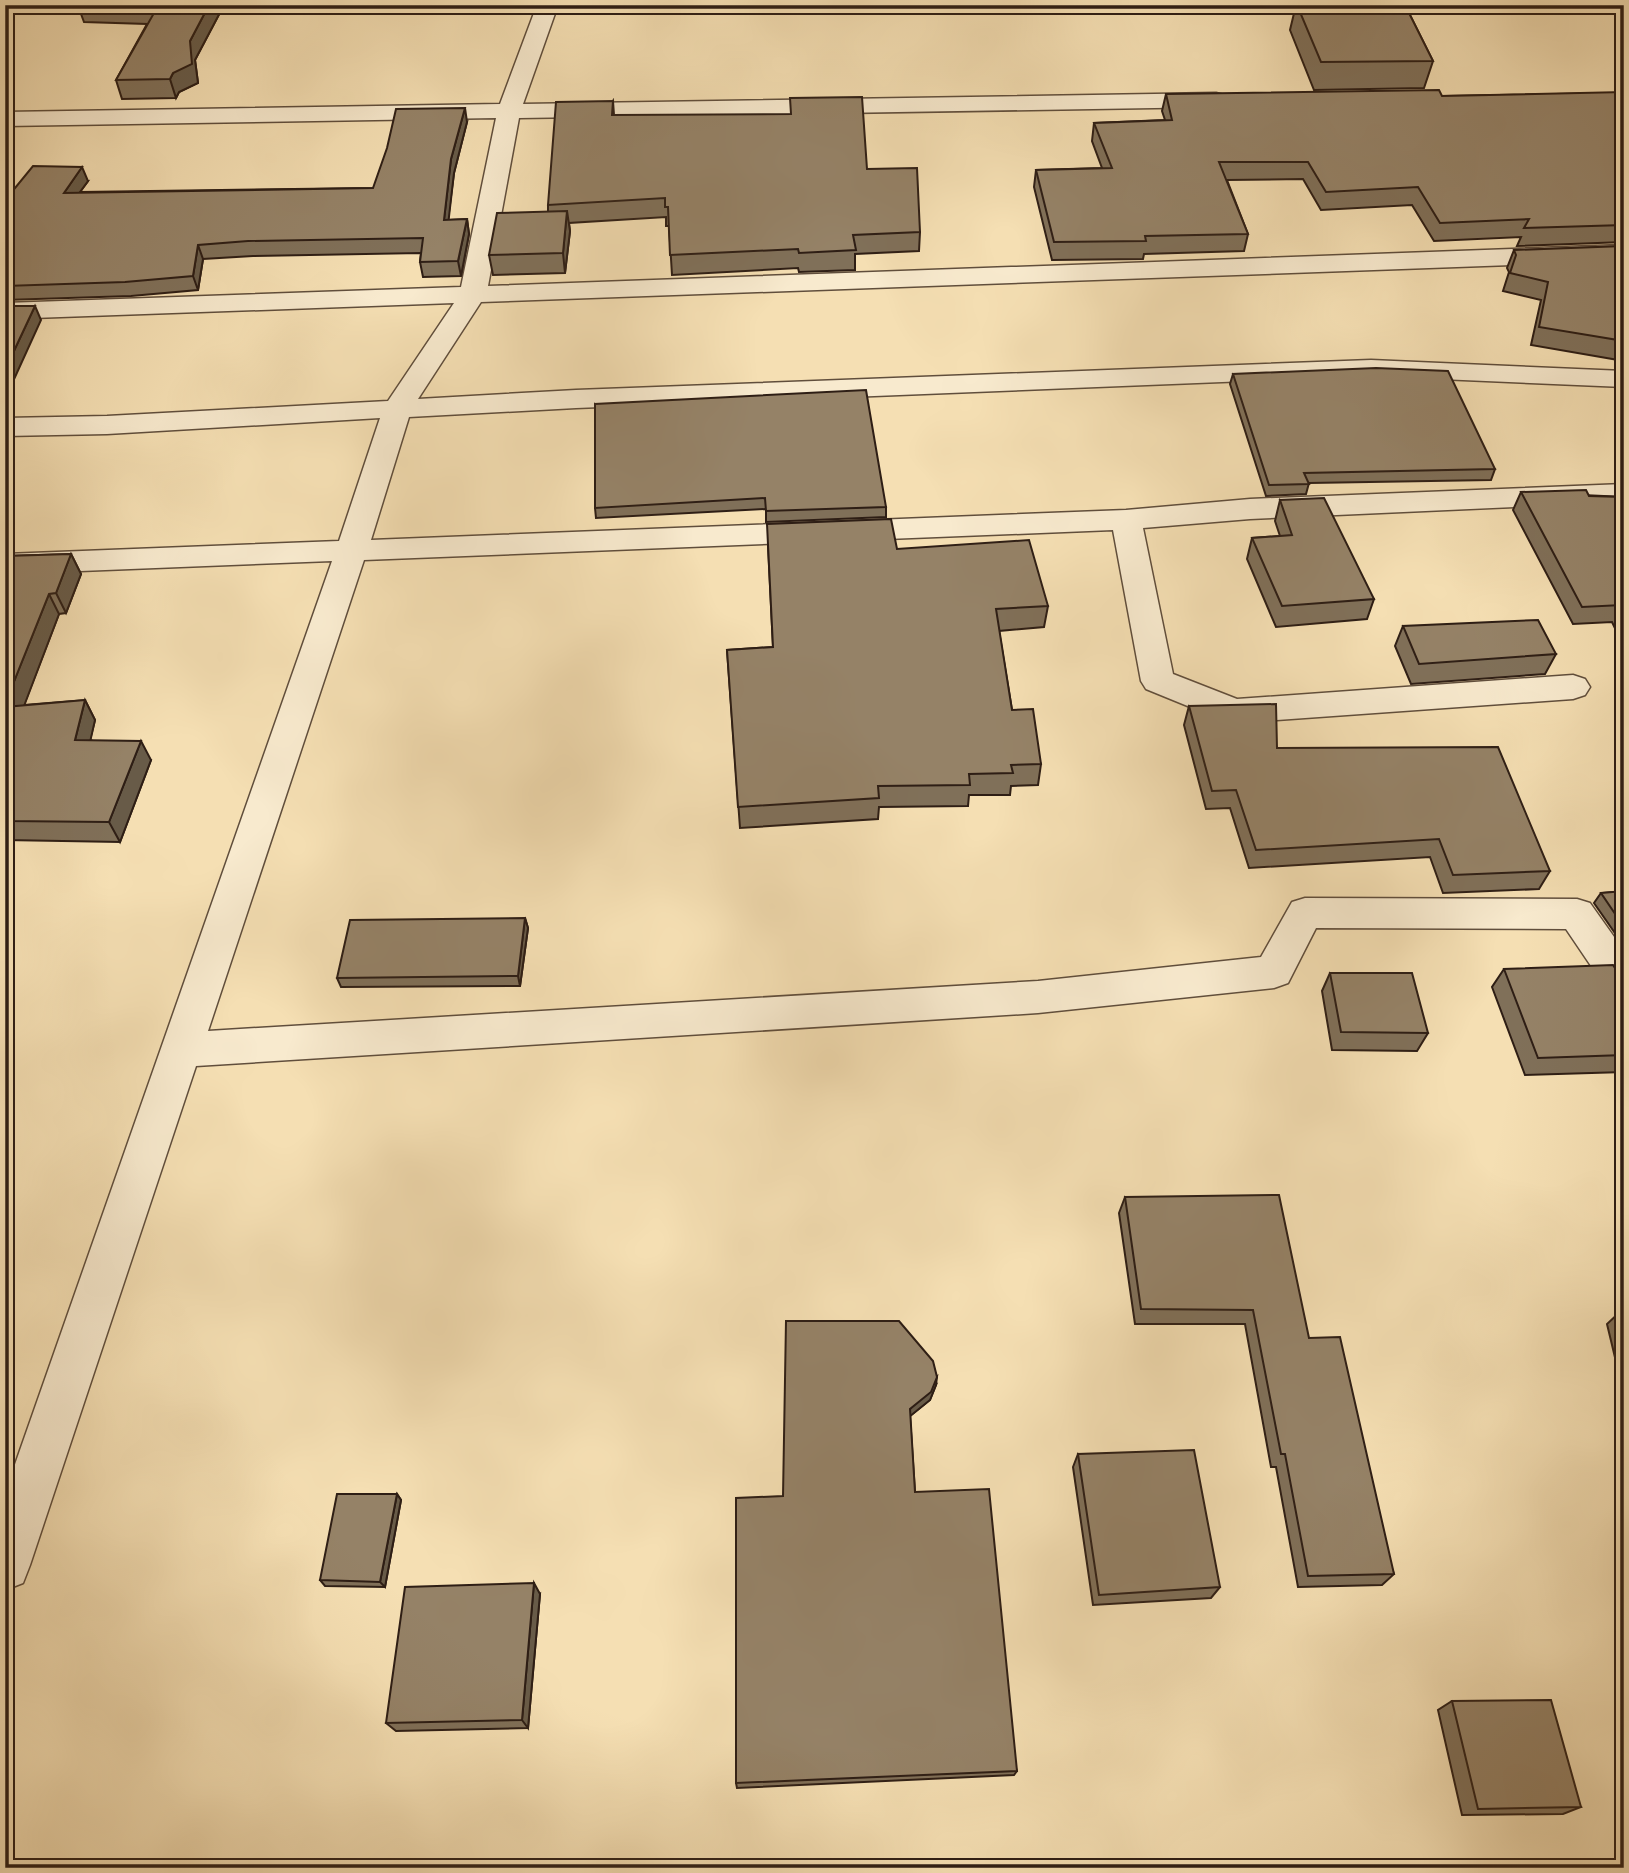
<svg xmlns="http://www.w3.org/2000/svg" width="1629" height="1873" viewBox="0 0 1629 1873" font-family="'IM FELL English',serif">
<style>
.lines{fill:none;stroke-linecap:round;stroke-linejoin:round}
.minor-casing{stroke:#604e3c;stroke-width:3}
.minor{fill:#f8eace;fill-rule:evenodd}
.wall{fill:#807059;stroke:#2e1e15;stroke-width:2}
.shaded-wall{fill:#685b48;stroke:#2e1e15;stroke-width:2}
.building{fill:#958267;stroke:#2e1e15;stroke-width:2}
</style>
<rect width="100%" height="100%" fill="#f5dfb3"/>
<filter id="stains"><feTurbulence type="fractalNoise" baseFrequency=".00286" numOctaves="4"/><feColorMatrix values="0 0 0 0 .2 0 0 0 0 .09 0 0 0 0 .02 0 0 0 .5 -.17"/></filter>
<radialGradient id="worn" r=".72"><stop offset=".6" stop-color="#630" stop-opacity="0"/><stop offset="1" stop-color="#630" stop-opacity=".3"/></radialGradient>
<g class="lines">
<defs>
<path id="minor" d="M 537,5 L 558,5 L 523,104 L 1216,93 L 1224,95 L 1227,100 L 1224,105 L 1216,107 L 519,118 L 488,286 L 1624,245 L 1624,261 L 481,302 L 418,399 L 576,390 L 1371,360 L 1624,371 L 1624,387 L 1371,376 L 576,408 L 409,417 L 371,540 L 1126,510 L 1250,499 L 1624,484 L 1624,502 L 1250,519 L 1143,528 L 1173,674 L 1237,699 L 1573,675 L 1585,679 L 1590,687 L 1585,695 L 1573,699 L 1234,723 L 1222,720 L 1146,689 L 1141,681 L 1113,530 L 364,560 L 208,1031 L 1038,981 L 1261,957 L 1292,902 L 1305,898 L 1577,899 L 1590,903 L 1624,951 L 1624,999 L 1610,994 L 1566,929 L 1316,928 L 1288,983 L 1274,988 L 1038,1013 L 196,1066 L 30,1565 L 23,1583 L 5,1590 L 5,1493 L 332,561 L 5,574 L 5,554 L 339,541 L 380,418 L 107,434 L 5,436 L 5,418 L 107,416 L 388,401 L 454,303 L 5,319 L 5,303 L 461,287 L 496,118 L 5,126 L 5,112 L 500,104 Z"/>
</defs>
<use href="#minor" class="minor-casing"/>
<use href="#minor" class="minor"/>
</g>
<g class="wall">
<path d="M 5,5 L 224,5 L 195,60 L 198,83 L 179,92 L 176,98 L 122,99 L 116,80 L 147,24 L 84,22 L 81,14 L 5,13 Z"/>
<path d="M 1296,5 L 1405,5 L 1433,61 L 1424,88 L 1314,90 L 1290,30 Z"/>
<path d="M 1624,87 L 1624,242 L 1517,246 L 1521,237 L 1434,241 L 1412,205 L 1321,210 L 1303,179 L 1227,180 L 1248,234 L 1244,251 L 1144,254 L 1143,259 L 1052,260 L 1034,187 L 1036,170 L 1102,168 L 1092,141 L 1094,123 L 1165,120 L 1162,111 L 1166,94 L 1442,96 L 1618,93 L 1620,88 Z"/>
<path d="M 613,101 L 614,115 L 867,169 L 920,232 L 919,251 L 855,254 L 855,270 L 799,272 L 798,268 L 672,275 L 669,226 L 666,226 L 666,217 L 569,223 L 570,231 L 565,273 L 493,275 L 489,255 L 548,212 L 548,205 Z"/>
<path d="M 467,122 L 454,173 L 448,220 L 467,219 L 469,234 L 461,276 L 423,277 L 420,262 L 421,253 L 253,256 L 203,259 L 198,290 L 131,296 L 5,300 L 5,195 L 11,193 L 88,181 L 80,192 L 373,188 Z"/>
<path d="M 1624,246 L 1624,361 L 1531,345 L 1541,300 L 1503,291 L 1509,272 L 1507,268 L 1514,250 Z"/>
<path d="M 1233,374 L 1495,469 L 1491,480 L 1309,483 L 1306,494 L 1266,496 L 1230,384 Z"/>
<path d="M 595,404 L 886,507 L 886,517 L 766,522 L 766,509 L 596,518 L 595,508 Z"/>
<path d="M 1521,492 L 1624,497 L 1624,647 L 1612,622 L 1573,624 L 1513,510 Z"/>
<path d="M 1280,500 L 1374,599 L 1367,619 L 1276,627 L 1247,559 L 1252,538 L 1280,536 L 1275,521 Z"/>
<path d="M 768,546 L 897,549 L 1048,606 L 1044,627 L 999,631 L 1012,710 L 1041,764 L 1038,785 L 1011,786 L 1010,795 L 969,795 L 968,806 L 879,807 L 878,819 L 740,828 L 727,650 L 773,647 Z"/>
<path d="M 71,554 L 81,574 L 66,613 L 59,614 L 24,705 L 85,700 L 95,720 L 90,740 L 151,760 L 120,842 L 5,840 L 5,556 Z"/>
<path d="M 1403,626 L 1556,654 L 1545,674 L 1411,684 L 1395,646 Z"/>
<path d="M 1189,706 L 1277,748 L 1550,871 L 1539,889 L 1443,893 L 1430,857 L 1249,868 L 1230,808 L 1206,809 L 1184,725 Z"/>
<path d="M 1624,891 L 1624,946 L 1594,903 L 1601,893 Z"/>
<path d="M 525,918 L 528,928 L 520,986 L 341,987 L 337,978 Z"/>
<path d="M 1504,969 L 1624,982 L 1624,1072 L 1525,1075 L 1492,987 Z"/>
<path d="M 1330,973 L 1428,1033 L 1417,1051 L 1332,1050 L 1322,991 Z"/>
<path d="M 1125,1197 L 1309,1338 L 1394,1574 L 1382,1585 L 1298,1587 L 1276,1467 L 1271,1467 L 1245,1324 L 1135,1324 L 1119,1213 Z"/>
<path d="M 1623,1309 L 1624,1309 L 1624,1395 L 1607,1324 Z"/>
<path d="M 936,1385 L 930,1400 L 910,1416 L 915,1492 L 1017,1771 L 1014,1775 L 737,1788 L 736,1783 L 783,1496 Z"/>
<path d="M 1078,1454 L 1220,1587 L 1211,1598 L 1093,1605 L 1073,1467 Z"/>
<path d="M 397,1494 L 401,1500 L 385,1587 L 325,1586 L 320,1580 Z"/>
<path d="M 540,1594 L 528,1728 L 396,1731 L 386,1723 Z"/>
<path d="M 1452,1701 L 1581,1807 L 1563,1814 L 1462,1815 L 1438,1710 Z"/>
</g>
<g class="shaded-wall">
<path d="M 209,5 L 224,5 L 195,60 L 198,83 L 179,92 L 176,98 L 170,79 Z"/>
<path d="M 465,108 L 467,122 L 454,173 L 447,234 L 444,220 L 451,159 Z"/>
<path d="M 82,167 L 88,181 L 69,207 L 64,193 Z"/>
<path d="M 567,211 L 570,231 L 565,273 L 563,253 Z"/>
<path d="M 467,219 L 469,234 L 461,276 L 458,261 Z"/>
<path d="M 198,245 L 203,259 L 198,290 L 193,276 Z"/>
<path d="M 35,306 L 41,320 L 5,399 L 5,370 Z"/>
<path d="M 71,554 L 81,574 L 66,613 L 56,593 Z"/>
<path d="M 49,594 L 59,614 L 16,727 L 5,709 L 5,704 Z"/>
<path d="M 85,700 L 95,720 L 86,760 L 75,740 Z"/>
<path d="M 141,741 L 151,760 L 120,842 L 109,822 Z"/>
<path d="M 525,918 L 528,928 L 520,986 L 518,976 Z"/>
<path d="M 937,1377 L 936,1385 L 930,1400 L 909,1417 L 910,1409 Z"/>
<path d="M 397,1494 L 401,1500 L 385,1587 L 380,1582 Z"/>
<path d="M 534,1583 L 540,1594 L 528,1728 L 522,1720 Z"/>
</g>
<g class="building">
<path d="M 128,5 L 209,5 L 190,41 L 192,64 L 173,73 L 170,79 L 116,80 L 158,6 Z"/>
<path d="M 1297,5 L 1405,5 L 1433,61 L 1321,62 Z"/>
<path d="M 1439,90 L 1442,96 L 1624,92 L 1624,225 L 1524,228 L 1529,219 L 1440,223 L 1418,187 L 1326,192 L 1308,162 L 1219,162 L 1248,234 L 1145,236 L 1146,241 L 1054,242 L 1036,170 L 1112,168 L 1094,123 L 1172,120 L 1166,94 Z"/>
<path d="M 862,97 L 867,169 L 917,168 L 920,232 L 853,235 L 856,250 L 799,253 L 798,249 L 670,255 L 668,207 L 665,207 L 665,198 L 548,205 L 556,102 L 613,101 L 612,115 L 791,114 L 790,98 Z"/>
<path d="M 465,108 L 451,159 L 444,220 L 467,219 L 458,261 L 420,262 L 423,238 L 248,241 L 198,245 L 193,276 L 125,282 L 5,286 L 5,195 L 7,193 L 11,193 L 33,166 L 82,167 L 64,193 L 373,188 L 387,148 L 396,109 Z"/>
<path d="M 567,211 L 563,253 L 489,255 L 497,213 Z"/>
<path d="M 1624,246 L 1624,341 L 1539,327 L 1548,282 L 1510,273 L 1516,255 L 1514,250 Z"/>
<path d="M 5,306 L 35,306 L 5,370 Z"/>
<path d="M 1376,368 L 1448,371 L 1495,469 L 1304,473 L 1309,484 L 1269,485 L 1233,374 Z"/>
<path d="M 866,390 L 886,507 L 766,511 L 765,498 L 595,508 L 595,404 Z"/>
<path d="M 1586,490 L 1589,496 L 1624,497 L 1624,608 L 1622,605 L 1582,607 L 1521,492 Z"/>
<path d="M 1324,498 L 1374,599 L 1282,606 L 1252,538 L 1292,535 L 1280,500 Z"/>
<path d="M 891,519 L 897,549 L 1029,540 L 1048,606 L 996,609 L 1012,710 L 1033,709 L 1041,764 L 1011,765 L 1013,773 L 969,774 L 970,785 L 878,786 L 879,798 L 738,807 L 727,650 L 773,647 L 767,524 Z"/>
<path d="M 71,554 L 56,593 L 49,594 L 5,704 L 5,556 Z"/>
<path d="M 1538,620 L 1556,654 L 1419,664 L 1403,626 Z"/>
<path d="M 85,700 L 75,740 L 141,741 L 109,822 L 5,821 L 5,707 Z"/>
<path d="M 1276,704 L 1277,748 L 1498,747 L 1550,871 L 1453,875 L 1439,839 L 1256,850 L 1236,790 L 1212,791 L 1189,706 Z"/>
<path d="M 1624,891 L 1624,927 L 1601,893 Z"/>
<path d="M 525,918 L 518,976 L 337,978 L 350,920 Z"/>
<path d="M 1613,965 L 1624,982 L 1624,1055 L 1538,1058 L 1504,969 Z"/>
<path d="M 1330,973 L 1412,973 L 1428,1033 L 1341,1032 Z"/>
<path d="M 1279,1195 L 1309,1338 L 1340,1337 L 1394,1574 L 1308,1576 L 1285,1454 L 1281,1454 L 1253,1310 L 1141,1309 L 1125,1197 Z"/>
<path d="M 786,1321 L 899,1321 L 933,1361 L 937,1377 L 931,1392 L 910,1409 L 915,1492 L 989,1489 L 1017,1771 L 736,1783 L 736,1498 L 783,1496 Z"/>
<path d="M 1194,1450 L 1220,1587 L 1099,1595 L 1078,1454 Z"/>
<path d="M 337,1494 L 397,1494 L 380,1582 L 320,1580 Z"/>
<path d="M 534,1583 L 522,1720 L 386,1723 L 405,1587 Z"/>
<path d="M 1551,1700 L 1581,1807 L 1478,1809 L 1452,1701 Z"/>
</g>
<rect width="1629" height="1873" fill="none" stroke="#f5dfb3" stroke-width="28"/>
<rect x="7" y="7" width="1615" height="1859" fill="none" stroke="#2e1e15" stroke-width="3.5"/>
<rect x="14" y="14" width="1601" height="1845" fill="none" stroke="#2e1e15" stroke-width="2"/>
<rect width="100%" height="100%" filter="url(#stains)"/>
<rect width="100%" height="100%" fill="url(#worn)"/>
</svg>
